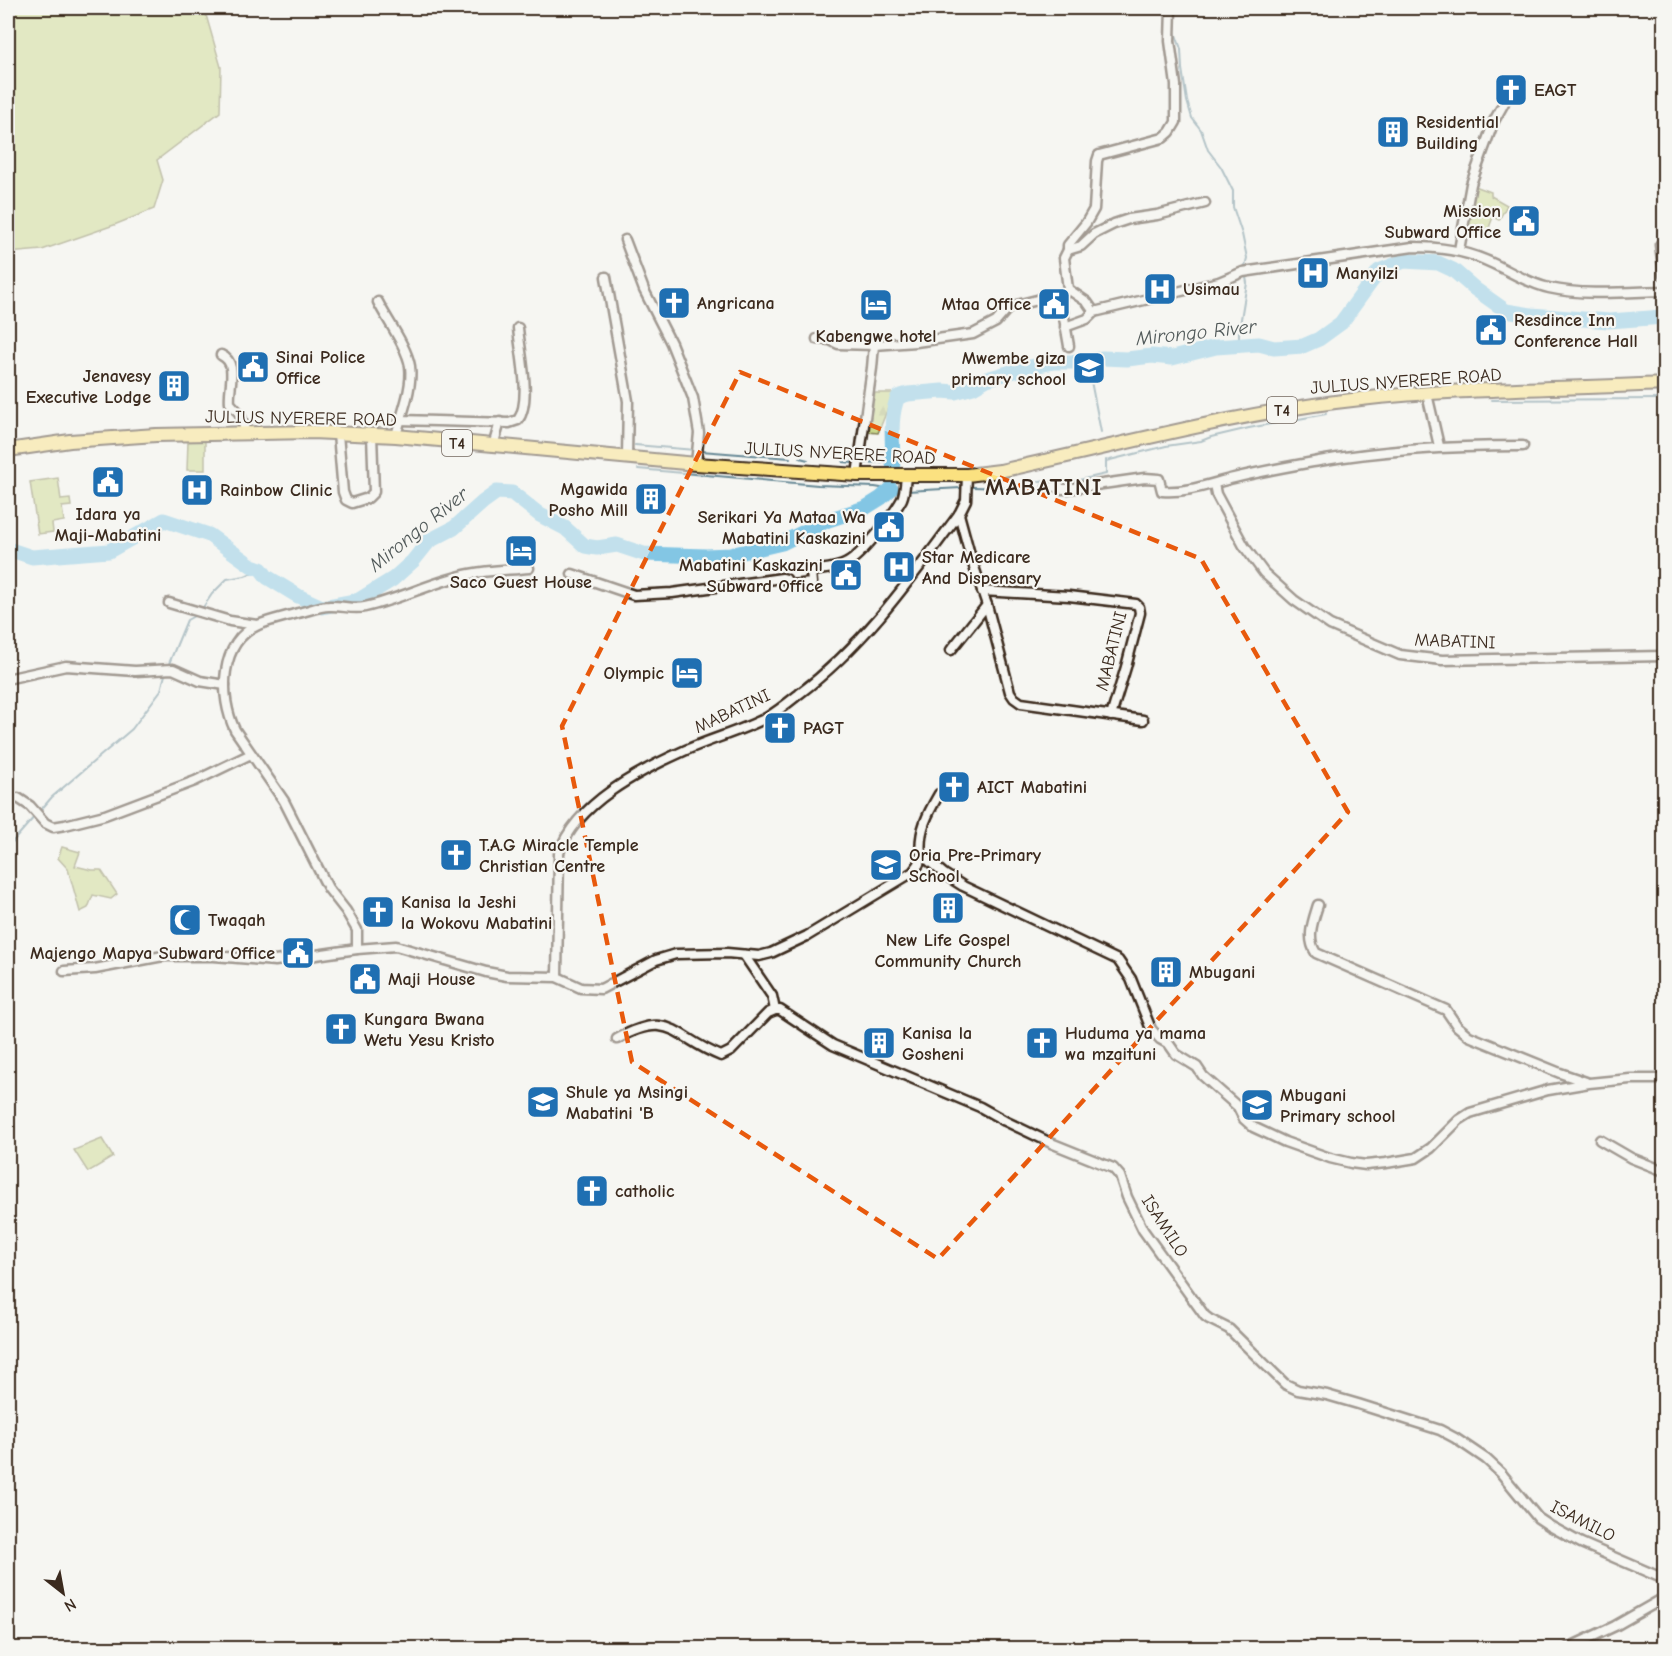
<svg xmlns="http://www.w3.org/2000/svg" width="1672" height="1656" viewBox="0 0 1672 1656" font-family="'Comic Neue',sans-serif">
<style>
.green{fill:#c9d78b;stroke:#828054;stroke-width:1.5}
.forest{fill:url(#forest-firs);stroke:#828054;stroke-width:1.5}
.lines{fill:none;stroke-linecap:round;stroke-linejoin:round}
.stream{stroke:#668895;stroke-width:2}
.river{stroke:#83c6e4;stroke-width:15}
.minor-casing{stroke:#3b2a1e;stroke-width:13}
.highway-casing{stroke:#3b2a1e;stroke-width:16}
.minor{stroke:#f6f6f2;stroke-width:8}
.highway{stroke:#fbe180;stroke-width:12}
.marked{fill:none;stroke:#e8590c;stroke-width:4.5;stroke-dasharray:12 8;stroke-linejoin:round}
.labels{text-anchor:middle;stroke-width:4.5;stroke-linejoin:round;paint-order:stroke}
.shield{fill:#f6f6f2;stroke:#73675e;stroke-width:1.5}
.shield-label{font-size:16px;font-weight:bold;fill:#3b2a1e}
.poi-label{font-size:18px;font-weight:bold;fill:#3b2a1e;stroke:#f6f6f2;text-anchor:start}
.street-label{font-size:18px;fill:#3b2a1e;stroke:#f6f6f2}
.water-label{font-size:20px;font-style:italic;fill:#515959;stroke:#f6f6f2}
.district-label{font-size:24px;font-weight:bold;letter-spacing:1.5px;fill:#3b2a1e;stroke:#f6f6f2}
</style>
<defs>
<pattern id="forest-firs" width="22" height="20" patternUnits="userSpaceOnUse" patternTransform="scale(1.5)"><rect width="22" height="20" fill="#c9d78b"/><path d="M5 1l3.5 6h-7zM16 11l3.5 6h-7z" fill="#aeb978"/></pattern>
</defs>
<rect width="100%" height="100%" fill="#f6f6f2"/>
<filter id="ink" filterUnits="userSpaceOnUse"><feTurbulence type="fractalNoise" baseFrequency=".0167" numOctaves="2"/><feDisplacementMap in="SourceGraphic" scale="12" xChannelSelector="R" yChannelSelector="G"/><feConvolveMatrix kernelMatrix="1 2 1 2 8 2 1 2 1" color-interpolation-filters="sRGB"/></filter>
<g filter="url(#ink)">
<g class="green">
<path d="M 8,8 L 204,8 L 221,67 L 220,112 L 157,160 L 163,180 L 154,209 L 114,225 L 42,250 L 8,253 Z"/>
<path d="M 1475,186 L 1491,192 L 1491,196 L 1507,205 L 1499,220 L 1493,217 L 1487,233 L 1478,225 L 1465,229 Z"/>
<path d="M 188,441 L 205,441 L 205,470 L 187,470 Z"/>
<path d="M 58,478 L 61,500 L 70,499 L 71,506 L 62,507 L 64,521 L 52,523 L 53,532 L 38,534 L 30,482 Z"/>
<path d="M 62,847 L 80,852 L 75,866 L 92,870 L 101,870 L 117,894 L 111,899 L 93,895 L 88,908 L 80,912 L 68,869 L 58,858 Z"/>
<path d="M 102,1139 L 113,1157 L 88,1172 L 74,1150 Z"/>
</g>
<path class="forest" d="M 875,393 L 894,393 L 878,433 L 867,432 Z"/>
<g class="lines">
<g class="stream">
<path d="M 1174,16 L 1175,32 L 1181,49 L 1182,69 L 1187,101 L 1192,118 L 1201,130 L 1208,150 L 1221,167 L 1233,191 L 1233,207 L 1242,234 L 1247,258 L 1245,266"/>
<path d="M 1239,346 L 1239,331 L 1247,283 L 1246,277"/>
<path d="M 1085,362 L 1090,376 L 1101,432"/>
<path d="M 1491,400 L 1664,399"/>
<path d="M 635,445 L 695,450"/>
<path d="M 701,451 L 790,458"/>
<path d="M 800,458 L 808,460"/>
<path d="M 1106,461 L 1166,446 L 1201,441 L 1211,437 L 1249,428 L 1326,414"/>
<path d="M 843,462 L 853,463"/>
<path d="M 862,463 L 882,462 L 893,455"/>
<path d="M 638,469 L 818,485 L 875,487 L 881,488 L 886,493"/>
<path d="M 1061,484 L 1106,474 L 1106,460"/>
<path d="M 973,487 L 1006,488 L 1045,480 L 1052,483"/>
<path d="M 890,491 L 901,491"/>
<path d="M 907,491 L 961,488"/>
<path d="M 202,609 L 212,594 L 227,579 L 245,576 L 261,569"/>
<path d="M 168,666 L 187,620 L 196,615"/>
<path d="M 39,812 L 52,797 L 132,729 L 161,690 L 166,671"/>
<path d="M 8,847 L 35,816"/>
</g>
<g class="river">
<path d="M 893,464 C 893,443 889,417 898,397 L 908,394 L 942,391 L 955,392 L 973,387 L 987,379 L 1025,368 L 1054,362 L 1085,362 L 1102,358 L 1127,359 L 1152,356 L 1172,358 L 1216,347 L 1259,344 L 1274,348 L 1303,346 L 1319,339 L 1341,323 L 1379,271 L 1404,261 L 1438,263 L 1453,270 L 1475,289 L 1506,311 L 1531,315 L 1609,321 L 1664,317"/>
<path d="M 8,553 L 11,550 L 32,557 L 109,551 L 164,520 L 209,535 L 252,566 L 261,569 L 267,577 L 298,596 L 322,607 L 359,600 L 393,579 L 413,561 L 429,541 L 454,528 L 483,502 L 497,492 L 512,493 L 540,515 L 565,528 L 585,546 L 597,548 L 617,545 L 644,554 L 706,556 L 730,555 L 782,543 L 828,520 L 865,508 L 881,498 L 891,489"/>
</g>
<defs>
<g id="minor">
<path d="M 625,240 L 644,290 L 671,343 L 693,398 L 699,433 L 696,464"/>
<path d="M 1664,241 L 1660,245 L 1664,275"/>
<path d="M 1068,250 L 1068,245 L 1086,223 L 1094,209 L 1097,161 L 1099,155 L 1163,138 L 1170,132 L 1176,122 L 1176,85 L 1170,41 L 1171,8"/>
<path d="M 1459,250 L 1471,184 L 1494,121 L 1504,103"/>
<path d="M 606,277 L 628,401 L 627,457"/>
<path d="M 1068,289 L 1087,302 L 1094,312 L 1219,282 L 1243,272 L 1413,247 C 1438,247 1462,250 1485,260 C 1507,269 1526,283 1549,288 C 1586,296 1626,292 1664,291"/>
<path d="M 1060,295 L 1069,346"/>
<path d="M 378,302 C 387,320 407,347 410,366 C 413,389 401,415 396,436"/>
<path d="M 1065,327 L 1087,319 L 1094,312"/>
<path d="M 817,339 L 830,340 L 838,344 L 874,345 L 916,342 L 973,334 L 996,322 L 1009,307 L 1065,293 L 1068,289 L 1064,258 L 1068,250 L 1081,246 L 1094,234 L 1114,224 L 1129,219 L 1157,215 L 1205,203"/>
<path d="M 221,355 C 239,363 228,387 230,403 L 240,414 L 246,433"/>
<path d="M 1427,394 L 1439,446"/>
<path d="M 400,420 L 509,423 L 518,420 C 532,401 520,352 518,328"/>
<path d="M 338,434 L 343,492 L 346,500 L 352,503 L 368,498 L 374,492 L 372,435"/>
<path d="M 493,446 L 500,422"/>
<path d="M 857,475 L 872,368 L 874,345"/>
<path d="M 1214,484 L 1216,494 L 1244,546 L 1264,573 L 1294,600 L 1330,625 L 1400,655 L 1442,660 L 1664,656"/>
<path d="M 1047,488 L 1059,486 L 1062,489 L 1067,489 L 1145,478 L 1159,479 L 1162,491 C 1188,493 1209,484 1234,478 C 1262,471 1291,466 1319,461 C 1387,449 1454,446 1523,446"/>
<path d="M 959,514 L 971,558 L 987,605 L 1010,692 L 1014,698 L 1021,703 L 1143,720"/>
<path d="M 572,574 L 634,595 L 672,593 L 782,578 L 786,579 L 790,585 L 812,583 L 811,571 C 823,569 837,569 847,563 C 862,555 894,514 902,499 C 905,492 905,484 906,477"/>
<path d="M 982,591 L 1069,596 L 1136,604 L 1139,607 L 1140,613 L 1126,667 L 1111,716"/>
<path d="M 169,603 L 230,621 L 257,625"/>
<path d="M 951,650 L 987,605"/>
<path d="M 11,678 L 66,666 L 135,671 L 173,669 L 200,681 L 225,685"/>
<path d="M 939,794 C 928,813 918,831 921,854 L 944,874 L 963,886 L 1118,960 L 1131,979 L 1151,1029 L 1160,1039 L 1169,1044 L 1176,1054 L 1197,1067 L 1203,1076 L 1238,1107 L 1244,1119 L 1253,1127 L 1285,1142 L 1330,1158 L 1351,1163 L 1366,1165 L 1386,1163 L 1416,1158 L 1431,1148 L 1459,1120 L 1470,1113 L 1548,1090 L 1589,1083 L 1630,1079 L 1664,1079"/>
<path d="M 8,800 L 18,798 L 30,806 L 45,823 L 53,827 L 65,825 L 105,815 L 195,781 L 251,754"/>
<path d="M 1318,905 C 1313,921 1306,938 1316,953 L 1446,1010 L 1457,1026 L 1469,1036 L 1560,1073 L 1586,1082"/>
<path d="M 357,949 L 357,930 L 346,911 L 328,888 L 284,801 L 235,730 C 219,697 219,642 258,625 C 270,620 285,617 298,613 C 308,611 319,606 329,606 C 341,605 353,610 365,607 C 401,599 434,581 470,574 C 489,570 509,570 529,568"/>
<path d="M 744,955 L 772,996 L 775,1010"/>
<path d="M 64,971 L 95,969 L 163,956 L 214,956 L 275,961 L 357,949 L 396,946 L 486,972 L 507,976 L 557,977 L 581,988 L 601,989 L 656,960 L 676,954 L 727,953 L 759,956 L 771,953 L 807,936 L 913,872 L 919,864 L 921,854"/>
<path d="M 557,977 L 559,853 C 576,803 641,770 686,750 C 713,738 741,731 766,718 C 778,711 789,702 799,694 C 865,644 910,580 959,514 L 966,500 L 967,475"/>
<path d="M 617,1039 C 672,1009 673,1037 721,1056 L 731,1051 L 768,1013 L 775,1010 L 780,1010 L 833,1045 L 980,1107 L 1005,1121 L 1051,1143 L 1113,1168 L 1120,1176 L 1127,1197 L 1143,1230 L 1205,1316 L 1209,1319 L 1229,1329 L 1285,1384 L 1298,1390 L 1327,1395 L 1358,1404 L 1440,1430 L 1455,1438 L 1486,1459 L 1501,1473 L 1538,1518 L 1550,1526 L 1581,1543 L 1664,1579"/>
<path d="M 1600,1140 L 1631,1158 L 1664,1171"/>
<path d="M 1568,1648 L 1615,1626 L 1664,1598"/>
</g>
<path id="highway" d="M 8,450 L 70,441 L 156,435 L 312,432 L 396,436 L 696,464 L 857,475 L 967,475 L 1000,471 C 1120,445 1239,412 1361,399 C 1461,388 1563,389 1664,384"/>
</defs>
<use href="#minor" class="minor-casing"/>
<use href="#highway" class="highway-casing"/>
<use href="#minor" class="minor"/>
<use href="#highway" class="highway"/>
</g>
</g>
<path d="M0 0H1672V1656H0ZM 740,372 L 1201,559 L 1348,812 L 938,1259 L 632,1062 L 562,726 Z" fill="#f6f6f2" fill-opacity=".55" fill-rule="evenodd"/>
<path class="marked" d="M 740,372 L 1201,559 L 1348,812 L 938,1259 L 632,1062 L 562,726 Z"/>
<defs>
<symbol id="church-square" viewBox="-11 -11 22 22"><rect x="-9" y="-9" width="18" height="18" rx="4" fill="#1f6fb2" stroke="#f6f6f2"/><path d="M-1.2-6h2.4v3.5h3.3v2.4h-3.3V6h-2.4V-.1h-3.3v-2.4h3.3Z" fill="#fff"/></symbol>
<symbol id="building-square" viewBox="-11 -11 22 22"><rect x="-9" y="-9" width="18" height="18" rx="4" fill="#1f6fb2" stroke="#f6f6f2"/><path d="M-4-6H4V6H1V3H-1V6H-4ZM-2.5-4.3h1.7v1.8h-1.7ZM.8-4.3h1.7v1.8H.8ZM-2.5-1h1.7V.8h-1.7ZM.8-1h1.7V.8H.8Z" fill="#fff"/></symbol>
<symbol id="civic-square" viewBox="-11 -11 22 22"><rect x="-9" y="-9" width="18" height="18" rx="4" fill="#1f6fb2" stroke="#f6f6f2"/><path d="M-.6-6.5H3V-4.5H.6V-3L4-1V1h2V6H-6V1h2V-1L-.6-3ZM-1.2 2.5V6h2.4V2.5Z" fill="#fff"/></symbol>
<symbol id="hospital-square" viewBox="-11 -11 22 22"><rect x="-9" y="-9" width="18" height="18" rx="4" fill="#1f6fb2" stroke="#f6f6f2"/><path d="M-5-5h3v3.5h4V-5h3V5h-3V1.5h-4V5h-3Z" fill="#fff"/></symbol>
<symbol id="hotel-square" viewBox="-11 -11 22 22"><rect x="-9" y="-9" width="18" height="18" rx="4" fill="#1f6fb2" stroke="#f6f6f2"/><path d="M-6-4.5h1.5V1H6V5H4.5V3h-9V5H-6ZM-4 0a1.8 1.8 0 1 1 3.6 0ZM.5 0V-2.5h3Q6-2.5 6 0Z" fill="#fff"/></symbol>
<symbol id="school-square" viewBox="-11 -11 22 22"><rect x="-9" y="-9" width="18" height="18" rx="4" fill="#1f6fb2" stroke="#f6f6f2"/><path d="M0-5L7-2L0 1L-7-2ZM-4 1L0 2.5L4 1V4Q0 6-4 4Z" fill="#fff"/></symbol>
<symbol id="mosque-square" viewBox="-11 -11 22 22"><rect x="-9" y="-9" width="18" height="18" rx="4" fill="#1f6fb2" stroke="#f6f6f2"/><path d="M3.5-4.9A6 6 0 1 0 3.5 4.9A5 5 0 1 1 3.5-4.9Z" fill="#fff"/></symbol>
</defs>
<g fill-rule="evenodd">
<use href="#church-square" x="1492" y="71" width="38" height="38"/>
<use href="#building-square" x="1374" y="113" width="38" height="38"/>
<use href="#civic-square" x="1505" y="202" width="38" height="38"/>
<use href="#hospital-square" x="1294" y="254" width="38" height="38"/>
<use href="#hospital-square" x="1141" y="270" width="38" height="38"/>
<use href="#church-square" x="655" y="284" width="38" height="38"/>
<use href="#civic-square" x="1035" y="285" width="38" height="38"/>
<use href="#hotel-square" x="857" y="286" width="38" height="38"/>
<use href="#civic-square" x="1472" y="311" width="38" height="38"/>
<use href="#civic-square" x="234" y="348" width="38" height="38"/>
<use href="#school-square" x="1070" y="349" width="38" height="38"/>
<use href="#building-square" x="155" y="367" width="38" height="38"/>
<use href="#civic-square" x="89" y="463" width="38" height="38"/>
<use href="#hospital-square" x="178" y="471" width="38" height="38"/>
<use href="#building-square" x="632" y="480" width="38" height="38"/>
<use href="#civic-square" x="870" y="508" width="38" height="38"/>
<use href="#hotel-square" x="502" y="532" width="38" height="38"/>
<use href="#hospital-square" x="880" y="548" width="38" height="38"/>
<use href="#civic-square" x="827" y="556" width="38" height="38"/>
<use href="#hotel-square" x="668" y="654" width="38" height="38"/>
<use href="#church-square" x="761" y="709" width="38" height="38"/>
<use href="#church-square" x="935" y="768" width="38" height="38"/>
<use href="#church-square" x="437" y="836" width="38" height="38"/>
<use href="#school-square" x="867" y="846" width="38" height="38"/>
<use href="#building-square" x="929" y="889" width="38" height="38"/>
<use href="#church-square" x="359" y="893" width="38" height="38"/>
<use href="#mosque-square" x="166" y="901" width="38" height="38"/>
<use href="#civic-square" x="279" y="934" width="38" height="38"/>
<use href="#building-square" x="1147" y="953" width="38" height="38"/>
<use href="#civic-square" x="346" y="960" width="38" height="38"/>
<use href="#church-square" x="322" y="1010" width="38" height="38"/>
<use href="#building-square" x="860" y="1024" width="38" height="38"/>
<use href="#church-square" x="1023" y="1024" width="38" height="38"/>
<use href="#school-square" x="524" y="1083" width="38" height="38"/>
<use href="#school-square" x="1238" y="1086" width="38" height="38"/>
<use href="#church-square" x="573" y="1172" width="38" height="38"/>
</g>
<g class="labels">
<g class="shield">
<rect x="1267" y="397" width="30" height="26" rx="4.5"/>
<rect x="442" y="430" width="30" height="26" rx="4.5"/>
</g>
<g class="shield-label">
<text x="1282" y="416">T4</text>
<text x="457" y="449">T4</text>
</g>
<g class="poi-label">
<text x="1534" y="96">EAGT</text>
<text x="1416" y="128">Residential<tspan x="1416" dy="21">Building</tspan></text>
<text x="1501" y="217" text-anchor="end">Mission<tspan x="1501" dy="21">Subward Office</tspan></text>
<text x="1336" y="279">Manyilzi</text>
<text x="1183" y="295">Usimau</text>
<text x="697" y="309">Angricana</text>
<text x="1031" y="310" text-anchor="end">Mtaa Office</text>
<text x="1514" y="326">Resdince Inn<tspan x="1514" dy="21">Conference Hall</tspan></text>
<text x="876" y="342" text-anchor="middle">Kabengwe hotel</text>
<text x="276" y="363">Sinai Police<tspan x="276" dy="21">Office</tspan></text>
<text x="1066" y="364" text-anchor="end">Mwembe giza<tspan x="1066" dy="21">primary school</tspan></text>
<text x="151" y="382" text-anchor="end">Jenavesy<tspan x="151" dy="21">Executive Lodge</tspan></text>
<text x="628" y="495" text-anchor="end">Mgawida<tspan x="628" dy="21">Posho Mill</tspan></text>
<text x="220" y="496">Rainbow Clinic</text>
<text x="108" y="520" text-anchor="middle">Idara ya<tspan x="108" dy="21">Maji-Mabatini</tspan></text>
<text x="866" y="523" text-anchor="end">Serikari Ya Mataa Wa<tspan x="866" dy="21">Mabatini Kaskazini</tspan></text>
<text x="922" y="563">Star Medicare<tspan x="922" dy="21">And Dispensary</tspan></text>
<text x="823" y="571" text-anchor="end">Mabatini Kaskazini<tspan x="823" dy="21">Subward Office</tspan></text>
<text x="521" y="588" text-anchor="middle">Saco Guest House</text>
<text x="664" y="679" text-anchor="end">Olympic</text>
<text x="803" y="734">PAGT</text>
<text x="977" y="793">AICT Mabatini</text>
<text x="479" y="851">T.A.G Miracle Temple<tspan x="479" dy="21">Christian Centre</tspan></text>
<text x="909" y="861">Oria Pre-Primary<tspan x="909" dy="21">School</tspan></text>
<text x="401" y="908">Kanisa la Jeshi<tspan x="401" dy="21">la Wokovu Mabatini</tspan></text>
<text x="208" y="926">Twaqah</text>
<text x="948" y="946" text-anchor="middle">New Life Gospel<tspan x="948" dy="21">Community Church</tspan></text>
<text x="275" y="959" text-anchor="end">Majengo Mapya Subward Office</text>
<text x="1189" y="978">Mbugani</text>
<text x="388" y="985">Maji House</text>
<text x="364" y="1025">Kungara Bwana<tspan x="364" dy="21">Wetu Yesu Kristo</tspan></text>
<text x="902" y="1039">Kanisa la<tspan x="902" dy="21">Gosheni</tspan></text>
<text x="1065" y="1039">Huduma ya mama<tspan x="1065" dy="21">wa mzaituni</tspan></text>
<text x="566" y="1098">Shule ya Msingi<tspan x="566" dy="21">Mabatini 'B</tspan></text>
<text x="1280" y="1101">Mbugani<tspan x="1280" dy="21">Primary school</tspan></text>
<text x="615" y="1197">catholic</text>
</g>
<g class="street-label">
<text transform="translate(1406 381) rotate(-4)" y="6">JULIUS NYERERE ROAD</text>
<text transform="translate(301 418) rotate(1)" y="6">JULIUS NYERERE ROAD</text>
<text transform="translate(840 453) rotate(3)" y="6">JULIUS NYERERE ROAD</text>
<text transform="translate(1455 641) rotate(2)" y="6">MABATINI</text>
<text transform="translate(1111 651) rotate(-76)" y="6">MABATINI</text>
<text transform="translate(732 711) rotate(-25)" y="6">MABATINI</text>
<text transform="translate(1165 1226) rotate(57)" y="6">ISAMILO</text>
<text transform="translate(1583 1521) rotate(27)" y="6">ISAMILO</text>
</g>
<g class="water-label">
<text transform="translate(1196 332) rotate(-6)" y="7">Mirongo River</text>
<text transform="translate(418 529) rotate(-39)" y="7">Mirongo River</text>
</g>
<g class="district-label">
<text x="1044" y="495">MABATINI</text>
</g>
</g>
<rect width="1672" height="1656" fill="none" stroke="#f6f6f2" stroke-width="30"/>
<rect x="15" y="15" width="1642" height="1626" fill="none" stroke="#3b2a1e" stroke-width="2" filter="url(#ink)"/>
<g transform="translate(63 1593) rotate(149)" stroke="#f6f6f2" stroke-width="4.5" paint-order="stroke">
<path d="M0-4.5L10 22L0 15L-10 22Z" fill="#3b2a1e"/>
<text y="-9" font-size="16" font-weight="bold" text-anchor="middle" fill="#3b2a1e">N</text>
</g>
</svg>
